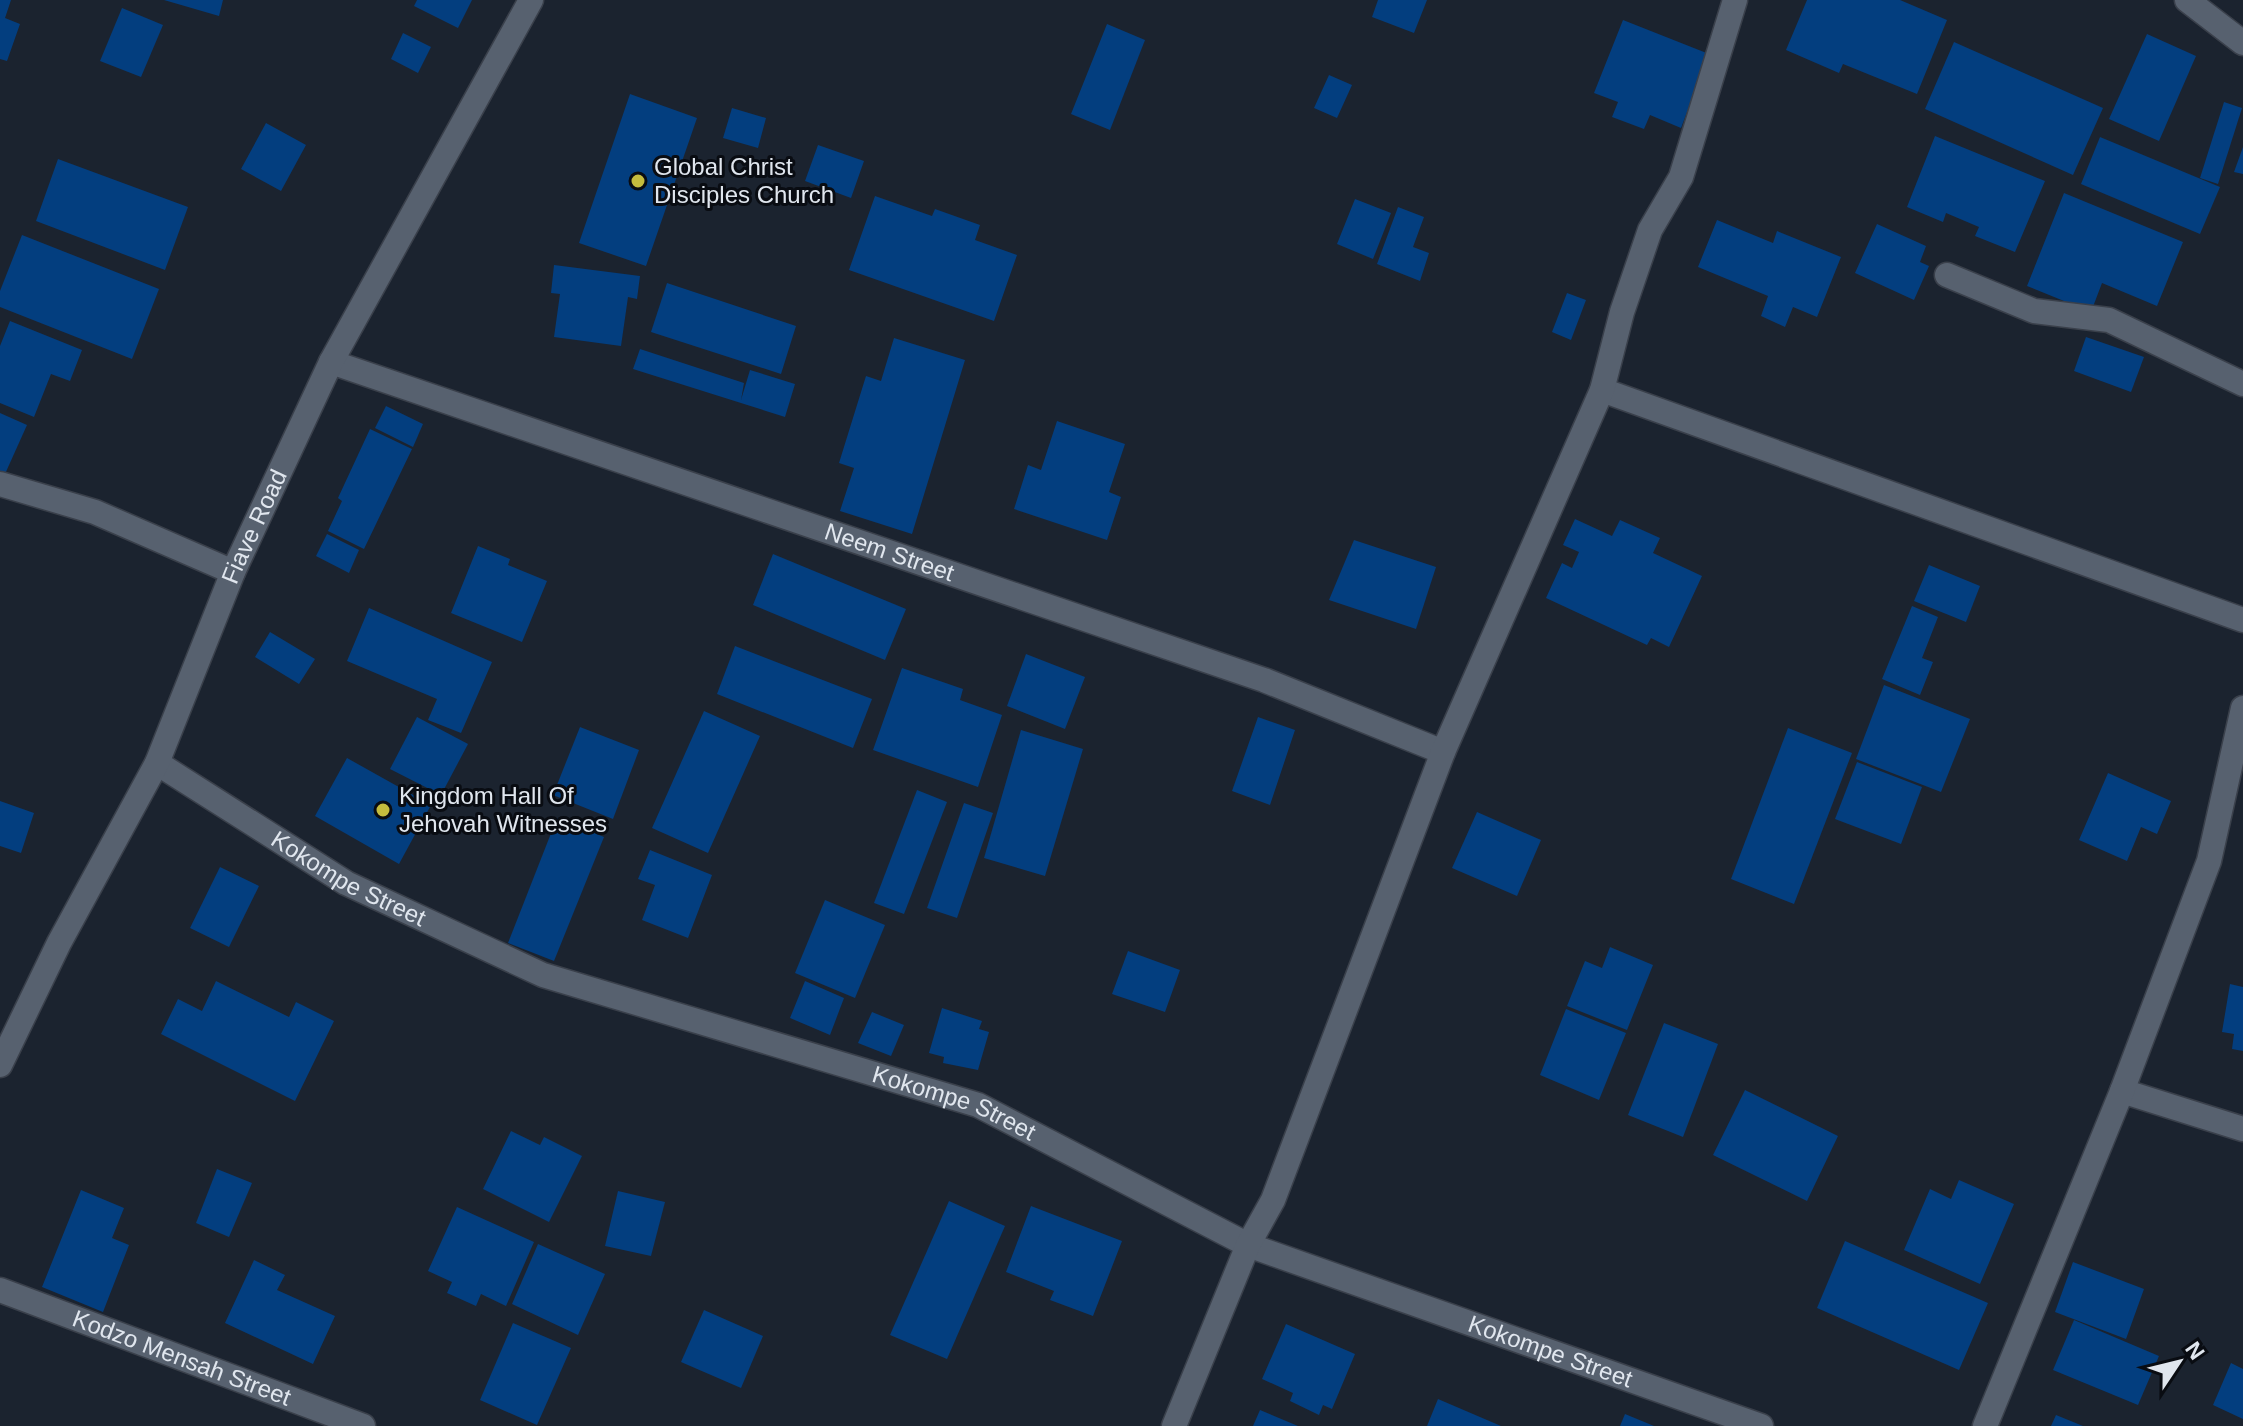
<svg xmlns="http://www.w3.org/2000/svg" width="2243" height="1426" font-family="Helvetica,sans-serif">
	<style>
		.building { fill: #033e7f }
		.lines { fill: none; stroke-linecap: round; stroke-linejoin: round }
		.street-casing { stroke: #3a404b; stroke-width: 27 }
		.secondary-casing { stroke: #3a404b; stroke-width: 27 }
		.street { stroke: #57616f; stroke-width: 24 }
		.secondary { stroke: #57616f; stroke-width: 24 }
		.poi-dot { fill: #c4bc3e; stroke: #090c12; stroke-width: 3 }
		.labels { text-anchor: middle; stroke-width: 6; stroke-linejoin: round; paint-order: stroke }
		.poi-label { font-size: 24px; fill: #e0e6ee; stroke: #090c12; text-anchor: start }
		.street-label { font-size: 24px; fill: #e0e6ee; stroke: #090c12 }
	</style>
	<rect width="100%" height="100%" fill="#1b232f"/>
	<g class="building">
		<polygon points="0,0 11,0 5,18 20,24 7,61 0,59"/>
		<polygon points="164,0 223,0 219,16"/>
		<polygon points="417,0 472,0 458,28 414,6"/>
		<polygon points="1378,0 1427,0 1414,33 1372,17"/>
		<polygon points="1807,0 1900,0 1947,20 1917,94 1843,64 1839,73 1786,50"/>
		<polygon points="122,8 163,25 141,77 100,61"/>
		<polygon points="1623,20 1709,54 1681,128 1650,115 1644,129 1612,117 1618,102 1594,93"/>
		<polygon points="1107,24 1145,40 1110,130 1071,114"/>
		<polygon points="403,33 431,47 418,73 391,59"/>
		<polygon points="2147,34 2196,56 2159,141 2109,119"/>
		<polygon points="1954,42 2103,108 2073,175 1925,109"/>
		<polygon points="1329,75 1352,85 1337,118 1314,108"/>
		<polygon points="630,94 697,118 646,266 579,243"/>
		<polygon points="2224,102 2242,108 2218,184 2200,178"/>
		<polygon points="732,108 766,118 758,148 723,138"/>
		<polygon points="266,123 306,145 281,191 241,169"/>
		<polygon points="1935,136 2045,181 2015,252 1975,236 1979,227 1946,213 1943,222 1907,207"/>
		<polygon points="2100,137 2220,187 2200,234 2081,184"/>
		<polygon points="818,145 864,161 851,198 805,181"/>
		<polygon points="2243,147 2243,174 2234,172"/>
		<polygon points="58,159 188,207 165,270 36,221"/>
		<polygon points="2064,193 2183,242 2157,306 2102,283 2091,312 2027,286"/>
		<polygon points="875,196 932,216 935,209 980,225 975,240 1017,255 994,321 849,270"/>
		<polygon points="1355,199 1391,213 1373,259 1337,244"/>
		<polygon points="1398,207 1424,217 1413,247 1429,253 1420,281 1377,264"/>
		<polygon points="1717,220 1773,243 1777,231 1841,257 1817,317 1793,307 1785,327 1761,316 1768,296 1698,267"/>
		<polygon points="1877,224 1926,246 1920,262 1929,266 1914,300 1855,273"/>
		<polygon points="22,235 159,289 132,359 0,307 0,291"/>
		<polygon points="554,265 640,276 637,299 628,297 621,346 554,337 560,294 551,293"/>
		<polygon points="667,283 796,326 781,374 651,332"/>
		<polygon points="1567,293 1586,300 1571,340 1552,332"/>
		<polygon points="10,321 82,350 70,381 51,374 34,417 0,403 0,346"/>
		<polygon points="2086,337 2144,357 2131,392 2074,371"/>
		<polygon points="894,338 965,360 912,534 840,511 854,468 839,463 866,376 881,381"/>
		<polygon points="640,349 744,383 741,400 750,370 795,384 785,417 633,369"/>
		<polygon points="386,406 423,424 413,447 375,428"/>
		<polygon points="0,413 27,425 5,474 0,471"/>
		<polygon points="1057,421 1125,444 1109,492 1121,497 1107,540 1014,509 1028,465 1041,470"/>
		<polygon points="370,429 412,449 364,549 328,531 342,501 338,498"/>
		<polygon points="1575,519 1612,536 1620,520 1660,538 1653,553 1702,576 1669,647 1651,638 1647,645 1546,598 1562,563 1572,568 1579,552 1563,545"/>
		<polygon points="327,534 359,550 349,573 316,556"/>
		<polygon points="1354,540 1436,567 1416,629 1329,600"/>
		<polygon points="478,546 510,559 508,565 547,581 522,642 451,613"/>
		<polygon points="773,554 906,609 885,660 753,605"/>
		<polygon points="1929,565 1980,586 1966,622 1914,601"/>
		<polygon points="1912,606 1938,617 1922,658 1933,662 1920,695 1882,679"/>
		<polygon points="369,608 492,662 461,733 428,720 437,699 347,661"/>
		<polygon points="270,632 315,659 299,684 255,657"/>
		<polygon points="735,646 872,699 853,748 717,694"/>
		<polygon points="1026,654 1085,677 1065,729 1007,706"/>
		<polygon points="902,668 963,689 960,700 1002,715 978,787 873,750"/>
		<polygon points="1884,685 1970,719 1941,792 1856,759"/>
		<polygon points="704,711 760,736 708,853 652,828"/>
		<polygon points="417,717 468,744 441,795 390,769"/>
		<polygon points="1258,717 1295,730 1270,805 1232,791"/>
		<polygon points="580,727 639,750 613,819 553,795"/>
		<polygon points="1788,728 1852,753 1794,904 1731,879"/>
		<polygon points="1021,730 1083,749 1045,876 984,858"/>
		<polygon points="347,758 431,805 399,864 315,816"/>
		<polygon points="1857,762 1922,787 1901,844 1835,819"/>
		<polygon points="2108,773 2171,801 2157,834 2141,827 2127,861 2079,840"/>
		<polygon points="917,790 947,802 904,914 874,903"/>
		<polygon points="0,801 34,813 21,853 0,846"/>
		<polygon points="964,803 993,813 957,918 927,908"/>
		<polygon points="1477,812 1541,840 1517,896 1452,868"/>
		<polygon points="557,818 604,837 554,961 508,943"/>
		<polygon points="650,850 712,875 688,938 642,920 655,885 638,879"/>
		<polygon points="220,867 259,886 229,947 190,928"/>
		<polygon points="825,900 885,925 855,998 795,973"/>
		<polygon points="1610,947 1653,965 1627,1030 1567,1006 1585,961 1602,968"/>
		<polygon points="1128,951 1180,970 1165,1012 1112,994"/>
		<polygon points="216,981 289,1017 296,1002 334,1021 295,1101 161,1034 178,999 202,1011"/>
		<polygon points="805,981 844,998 830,1035 790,1018"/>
		<polygon points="2230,984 2243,987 2243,1051 2232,1049 2234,1034 2222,1032"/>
		<polygon points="942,1008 982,1021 979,1029 989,1032 978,1070 943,1063 944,1057 929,1053"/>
		<polygon points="1566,1009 1626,1033 1599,1100 1540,1075"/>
		<polygon points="872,1012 904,1025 891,1056 858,1043"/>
		<polygon points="1664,1023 1718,1044 1683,1137 1628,1115"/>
		<polygon points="1745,1090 1838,1136 1807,1201 1713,1155"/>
		<polygon points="511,1131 540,1145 544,1137 582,1156 549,1222 483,1189"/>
		<polygon points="217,1169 252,1183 229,1237 196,1223"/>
		<polygon points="1959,1180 2014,1204 1980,1284 1904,1250 1930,1189 1951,1199"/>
		<polygon points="81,1190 124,1208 112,1238 129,1245 103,1312 42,1287"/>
		<polygon points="618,1191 665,1202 651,1256 605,1246"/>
		<polygon points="949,1201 1005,1226 947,1359 890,1335"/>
		<polygon points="1031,1206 1122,1241 1093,1316 1050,1300 1054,1291 1006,1272"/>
		<polygon points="457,1207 534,1242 506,1306 481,1294 476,1306 447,1293 452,1282 428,1271"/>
		<polygon points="1845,1241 1988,1303 1959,1370 1817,1308"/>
		<polygon points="538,1244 605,1274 578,1335 512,1304"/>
		<polygon points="254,1260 285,1275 277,1290 335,1316 313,1364 225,1323"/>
		<polygon points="2073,1262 2144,1289 2126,1339 2055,1312"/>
		<polygon points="704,1310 763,1336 741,1388 681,1362"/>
		<polygon points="2074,1320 2159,1356 2138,1405 2053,1370"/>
		<polygon points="513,1323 571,1348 537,1425 480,1400"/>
		<polygon points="1286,1324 1355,1354 1332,1409 1323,1405 1319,1415 1290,1401 1293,1393 1262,1379"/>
		<polygon points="2231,1363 2243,1369 2243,1419 2213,1405"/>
		<polygon points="1438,1399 1501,1426 1427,1426"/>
		<polygon points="1260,1410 1298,1426 1253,1426"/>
		<polygon points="1625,1414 1654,1426 1620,1426"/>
		<polygon points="2056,1415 2083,1426 2051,1426"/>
	</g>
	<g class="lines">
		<g class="street-casing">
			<g id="street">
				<polyline points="2187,0 2243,43"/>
				<polyline points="1947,275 2034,311 2109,320 2243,384"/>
				<path id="s1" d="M331 362 1264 680 1443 752"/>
				<polyline points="1602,390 2243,620"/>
				<polyline points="0,484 95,512 233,572"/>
				<path id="s2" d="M157 763 346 883 543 975 978 1105 1248 1245 1761 1426"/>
				<polyline points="2122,1091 2243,1129"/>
				<path id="s3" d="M0 1290 363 1426"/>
				<polyline points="1174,1426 1248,1245 1273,1200 1443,752 1602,390 1622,312 1650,230 1681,177 1735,0"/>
				<polyline points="1985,1426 2122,1091 2209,861 2243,708"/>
			</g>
		</g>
		<g class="secondary-casing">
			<g id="secondary">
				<path id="s4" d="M0 1065 59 943 157 763 233 572 331 362 531 0"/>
			</g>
		</g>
		<use href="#street" class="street"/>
		<use href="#secondary" class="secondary"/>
	</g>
	<g class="poi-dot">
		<circle cx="638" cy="181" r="8"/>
		<circle cx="383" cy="810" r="8"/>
	</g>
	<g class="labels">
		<g class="poi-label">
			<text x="654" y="175">Global Christ<tspan x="654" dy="28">Disciples Church</tspan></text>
			<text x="399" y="804">Kingdom Hall Of<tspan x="399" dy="28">Jehovah Witnesses</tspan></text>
		</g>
		<g class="street-label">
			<text dy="8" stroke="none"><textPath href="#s4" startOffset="596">Fiave Road</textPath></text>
			<text dy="8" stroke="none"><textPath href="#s1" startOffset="590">Neem Street</textPath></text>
			<text dy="8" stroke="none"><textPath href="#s2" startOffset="224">Kokompe Street</textPath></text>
			<text dy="8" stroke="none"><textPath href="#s2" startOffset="872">Kokompe Street</textPath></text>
			<text dy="8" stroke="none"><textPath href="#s2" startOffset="1520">Kokompe Street</textPath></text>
			<text dy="8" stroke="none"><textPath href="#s3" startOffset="194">Kodzo Mensah Street</textPath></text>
		</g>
	</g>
	<g transform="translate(2179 1362) rotate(55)" stroke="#090c12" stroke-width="6" paint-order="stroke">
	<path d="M0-6L14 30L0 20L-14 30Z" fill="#e0e6ee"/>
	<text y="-12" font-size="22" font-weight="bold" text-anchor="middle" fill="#e0e6ee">N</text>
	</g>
</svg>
